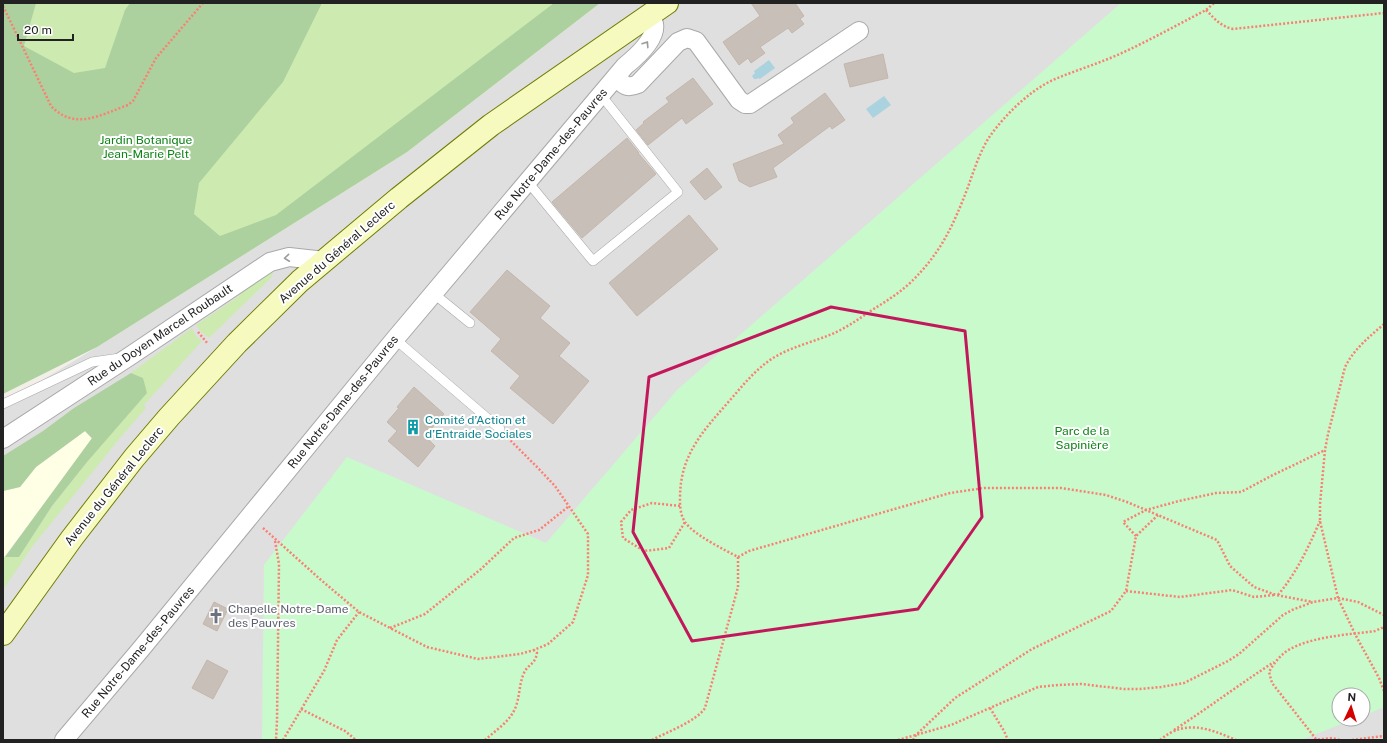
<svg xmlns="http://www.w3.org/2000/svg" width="1387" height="743" font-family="'Public Sans',sans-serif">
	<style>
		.residential { fill: #e0dfdf; fill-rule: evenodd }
		.education { fill: #ffffe5 }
		.grass { fill: #cdebb0 }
		.forest { fill: #add19e }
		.park { fill: #c8facc }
		.parking { fill: #e2e2e2 }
		.water { fill: #aad3df }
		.building { fill: #c7bfb8; stroke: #c4b6ab }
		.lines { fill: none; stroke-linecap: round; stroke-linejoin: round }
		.service-casing { stroke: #a9a9a9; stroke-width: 10 }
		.minor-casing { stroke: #a9a9a9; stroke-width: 20 }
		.secondary-casing { stroke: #707d05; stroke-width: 24 }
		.path { stroke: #fa8072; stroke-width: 2.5; stroke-dasharray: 2 2; stroke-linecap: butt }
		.service { stroke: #fff; stroke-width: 9 }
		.minor { stroke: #fff; stroke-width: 18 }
		.secondary { stroke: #f7fabf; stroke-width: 22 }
		.oneway { stroke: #9c9c9c }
		.marked { fill: none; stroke: #c2185b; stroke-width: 3; stroke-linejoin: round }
		.labels { text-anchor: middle; stroke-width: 4; stroke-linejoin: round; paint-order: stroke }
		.park-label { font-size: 12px; fill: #0c8416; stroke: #fff }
		.street-label { font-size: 12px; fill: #222; stroke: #fff }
		.culture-label { font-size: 12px; fill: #0d838f; stroke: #fff; text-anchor: start }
		.worship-label { font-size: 12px; fill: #5b616d; stroke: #fff; text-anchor: start }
	</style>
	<rect width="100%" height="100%" fill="#f2efe9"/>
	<path class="residential" d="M600 3H1384V740H3V404L97 347 407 152ZM1339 695H1363V719H1339Z"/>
	<polygon class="education" points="85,431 92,439 3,559 3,491 20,487 36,467"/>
	<g class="grass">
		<polygon points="3,3 600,3 407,152 97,347 3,386"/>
		<polygon points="272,268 273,273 271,278 209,338 201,332 196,325 239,296 236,290"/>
		<polygon points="192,328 196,336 202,341 144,405 146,408 120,438 32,547 3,590 3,559 5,557 19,557 52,506 87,462 143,378 131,373"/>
	</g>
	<g class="forest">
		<polygon points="3,3 36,3 24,46 74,73 105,68 125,10 130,3 322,3 283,82 199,183 194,214 220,236 276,215 554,3 600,3 407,152 97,347 3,394"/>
		<polygon points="131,373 143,378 147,393 87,462 52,506 19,557 5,557 92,438 85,431 36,467 20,487 3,491 3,456 43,431 74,408"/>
	</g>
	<polygon class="park" points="1121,3 1384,3 1384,707 1363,716 1363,695 1339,695 1339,719 1354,719 1301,740 262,740 264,565 347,457 546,543 678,389"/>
	<polygon class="parking" points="236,290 240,295 201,321 198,316"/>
	<g class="water">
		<polygon points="769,60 775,68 760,79 758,78 757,79 754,79 752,76 755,73 754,71"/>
		<polygon points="884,96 891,105 873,118 866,109"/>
	</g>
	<g class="building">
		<polygon points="751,3 795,3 804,16 800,19 804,24 792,33 788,28 760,47 765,53 751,63 748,58 739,65 723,42 760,16"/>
		<polygon points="883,54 888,78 850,87 844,64"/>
		<polygon points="693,78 713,104 686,124 682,118 648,145 636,130 644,123 643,122 669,102 666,98"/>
		<polygon points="825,93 845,120 832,129 830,126 773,168 777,177 750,187 739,181 733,164 784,144 778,135 794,123 791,118"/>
		<polygon points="627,138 639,153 638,153 656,174 582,238 552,202"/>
		<polygon points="707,168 722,187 705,200 690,182"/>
		<polygon points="689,215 718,249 637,316 609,283"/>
		<polygon points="507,270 550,306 540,318 570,343 559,356 589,381 553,424 510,388 520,376 491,351 501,339 470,312"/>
		<polygon points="414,387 444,414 425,436 435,446 418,467 388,441 397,431 387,422 399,408 397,407"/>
		<polygon points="214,602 228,609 217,631 203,624"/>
		<polygon points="207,660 228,671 213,699 192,688"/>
	</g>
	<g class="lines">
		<g class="service-casing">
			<g id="service">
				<polyline points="528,182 593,261 678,192 601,95"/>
				<polyline points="433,293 470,323"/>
				<polyline points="395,339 500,429"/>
				<polyline points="3,404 92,362 120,358"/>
			</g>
		</g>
		<g class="minor-casing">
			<g id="minor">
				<path d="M616 78C625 85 626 89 638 84L678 42 687 38 696 41 739 100 745 104H750L859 31"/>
				<polyline points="3,439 130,356 270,262 289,257 325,261"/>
				<path d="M64 740 141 649 395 339 625 66C635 58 657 39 654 24 653 21 651 18 649 15"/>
			</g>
		</g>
		<g class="secondary-casing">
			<polyline id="secondary" points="3,634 72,538 134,458 169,417 237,343 300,281 399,198 491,125 667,3"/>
		</g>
		<g class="path">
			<path d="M3 6 51 106C75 131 100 115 128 105L133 101 156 58 203 3"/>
			<path d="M1206 10C1215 19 1220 26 1233 29L1384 13"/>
			<path d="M1384 324C1369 337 1354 349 1345 367L1328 434 1325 450 1320 504V521L1338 598 1355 634 1379 678 1384 691"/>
			<polyline points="198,332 208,344"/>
			<polyline points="680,506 652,503 631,510 621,522 623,538 644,551 669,548 685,522"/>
			<polyline points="263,528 321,580 359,612 427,647 478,659 520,654 534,650 548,644 573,622 588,575 588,534 555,486 537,467 508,438"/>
			<polyline points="1136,536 1123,522 1146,510 1179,501 1216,493 1241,492 1271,476 1325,450"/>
			<polyline points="275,541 279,564 277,720 276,740"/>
			<polyline points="738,557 749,551 950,493 984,488 1061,488 1106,495 1127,502 1217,540 1230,566 1254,587 1276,595 1313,602"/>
			<polyline points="1126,591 1180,597 1232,590 1254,597 1274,595"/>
			<path d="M1278 595C1297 572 1308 548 1320 521"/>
			<polyline points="390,628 425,614 481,569 514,538 539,530 569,506"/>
			<polyline points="990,708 1004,731 1008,740"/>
			<polyline points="301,709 345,731 356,740"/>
			<path d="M1174 730C1208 708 1240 684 1274 662"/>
			<path d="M1316 739 1272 683 1269 672C1274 663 1281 654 1290 649 1315 636 1347 635 1375 631L1384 627"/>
			<polyline points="283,740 324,671 337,640 359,612"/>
			<path d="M485 740C496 730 511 721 516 706 520 695 519 684 524 673 528 664 535 665 537 653L534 650"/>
			<path d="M652 740C667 732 697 721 705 708L738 587V557C723 549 694 535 685 522 680 514 680 506 680 498 680 454 704 430 731 399 744 384 756 369 773 358 791 347 813 342 832 334 846 328 859 319 872 310 885 302 898 294 910 283 941 253 953 226 968 187 974 170 980 151 990 136 1005 115 1029 91 1053 80 1076 70 1101 63 1124 52 1152 39 1179 24 1206 10L1214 3"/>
			<polyline points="898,740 951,725 1038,687 1058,685 1081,684 1124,689 1140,689 1161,687 1184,683 1228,661 1239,654 1283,615 1292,610 1313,602 1338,598 1358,602 1384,615"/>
			<polyline points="913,740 916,735 955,698 1032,649 1111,611 1126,591 1136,536 1158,515"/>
			<path d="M1160 740C1185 719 1208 728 1236 740"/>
			<polyline points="1314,740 1332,738 1340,740"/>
			<polyline points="1352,740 1384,736"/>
		</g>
		<use href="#service" class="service"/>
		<use href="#minor" class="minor"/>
		<use href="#secondary" class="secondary"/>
	</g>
	<defs><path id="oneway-chevron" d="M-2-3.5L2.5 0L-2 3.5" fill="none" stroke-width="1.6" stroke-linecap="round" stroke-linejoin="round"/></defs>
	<g class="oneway">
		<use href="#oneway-chevron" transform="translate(646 44) rotate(-57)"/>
		<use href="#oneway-chevron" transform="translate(287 258) rotate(174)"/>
	</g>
	<path class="marked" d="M831 307 965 331 982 517 918 609 692 641 633 532 649 377Z"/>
	<defs>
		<g id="building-bare" transform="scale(1.2)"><path d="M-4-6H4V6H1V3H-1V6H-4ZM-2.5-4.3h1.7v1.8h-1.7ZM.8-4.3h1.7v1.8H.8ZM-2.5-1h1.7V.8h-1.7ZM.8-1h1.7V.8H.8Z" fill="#0f9aa8" stroke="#fff" stroke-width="2.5" paint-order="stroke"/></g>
		<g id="church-bare" transform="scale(1.2)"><path d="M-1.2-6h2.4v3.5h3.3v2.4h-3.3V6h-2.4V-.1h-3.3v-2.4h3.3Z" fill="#6b7280" stroke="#fff" stroke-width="2.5" paint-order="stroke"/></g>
	</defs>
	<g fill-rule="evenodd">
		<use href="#building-bare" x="413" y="427"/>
		<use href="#church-bare" x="216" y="616"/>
	</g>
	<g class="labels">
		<g class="park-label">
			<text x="146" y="144">Jardin Botanique<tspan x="146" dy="14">Jean-Marie Pelt</tspan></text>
			<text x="1082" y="435">Parc de la<tspan x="1082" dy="14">Sapinière</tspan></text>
		</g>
		<g class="street-label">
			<text transform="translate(551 154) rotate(-50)" y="4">Rue Notre-Dame-des-Pauvres</text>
			<text transform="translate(337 252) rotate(-41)" y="4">Avenue du Général Leclerc</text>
			<text transform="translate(160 335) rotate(-34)" y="4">Rue du Doyen Marcel Roubault</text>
			<text transform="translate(343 402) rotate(-51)" y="4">Rue Notre-Dame-des-Pauvres</text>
			<text transform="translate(114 486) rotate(-51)" y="4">Avenue du Général Leclerc</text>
			<text transform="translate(138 652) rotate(-50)" y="4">Rue Notre-Dame-des-Pauvres</text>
		</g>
		<g class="culture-label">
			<text x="425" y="424">Comité d’Action et<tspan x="425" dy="14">d’Entraide Sociales</tspan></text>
		</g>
		<g class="worship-label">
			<text x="228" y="613">Chapelle Notre-Dame<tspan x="228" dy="14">des Pauvres</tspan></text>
		</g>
	</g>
	<rect width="1387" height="743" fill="none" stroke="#222222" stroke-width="8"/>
	<g transform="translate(1351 707) rotate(4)"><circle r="19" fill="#ffffff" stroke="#a7a7a7"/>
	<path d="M0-3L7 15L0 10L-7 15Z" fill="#d40000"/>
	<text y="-6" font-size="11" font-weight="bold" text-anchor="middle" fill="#222222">N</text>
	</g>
	<path d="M18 34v6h55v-6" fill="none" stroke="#222222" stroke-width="2"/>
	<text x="24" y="34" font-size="12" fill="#222222" stroke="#ffffff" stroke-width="3" paint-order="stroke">20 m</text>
</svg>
